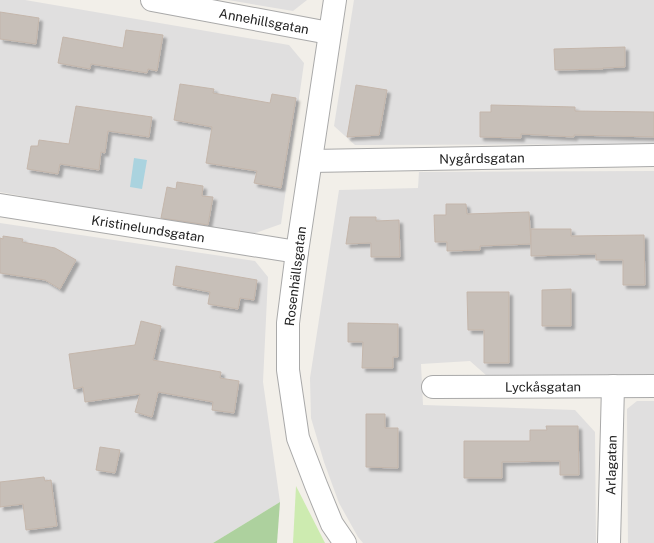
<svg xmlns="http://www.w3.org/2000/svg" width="654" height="543" font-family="'Public Sans',sans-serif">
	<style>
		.residential { fill: #e0dfdf }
		.grass { fill: #cdebb0 }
		.forest { fill: #add19e }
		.water { fill: #aad3df }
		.building { fill: #c7bfb8; stroke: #c4b6ab; filter: url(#shadow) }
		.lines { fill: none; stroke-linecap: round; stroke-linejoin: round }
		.minor-casing { stroke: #a9a9a9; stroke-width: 24 }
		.minor { stroke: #fff; stroke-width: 22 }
		.labels { text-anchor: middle; stroke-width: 3.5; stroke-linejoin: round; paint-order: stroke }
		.street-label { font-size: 13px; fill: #222; stroke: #fff }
	</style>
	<defs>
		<filter id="shadow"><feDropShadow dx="3.5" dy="3.5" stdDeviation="1" flood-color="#0004"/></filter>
	</defs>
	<rect width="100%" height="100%" fill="#f2efe9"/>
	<g class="residential">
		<polygon points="0,0 25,0 289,45 304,63 281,224 244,237 0,192"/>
		<polygon points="228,0 307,0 293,11"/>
		<polygon points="354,0 654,0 654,144 355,145 334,126"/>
		<polygon points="654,171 654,375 487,376 470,361 421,364 423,405 575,410 595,432 596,543 363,543 358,537 339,503 324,462 311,418 310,378 339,190 418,188 419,172"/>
		<polygon points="0,223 255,261 268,277 263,382 280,502 213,543 0,543"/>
		<polygon points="637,401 654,401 654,543 628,543 627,409"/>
	</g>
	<polygon class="grass" points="296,486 325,543 293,543"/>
	<polygon class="forest" points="280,502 277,543 213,543"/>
	<polygon class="water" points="134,158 147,160 142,189 130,187"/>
	<g class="building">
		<polygon points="0,12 39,18 36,44 0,39"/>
		<polygon points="126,30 163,35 157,71 148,69 147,73 91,64 90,69 58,63 63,37 123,48"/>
		<polygon points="625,47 625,67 603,68 603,69 555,70 554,49"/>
		<polygon points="180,84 214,89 213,93 270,103 272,94 296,98 281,188 254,183 257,171 206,163 212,127 174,120"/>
		<polygon points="356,85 387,90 379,135 347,137"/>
		<polygon points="491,105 575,107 575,111 654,112 654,137 574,135 574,137 521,134 521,138 480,137 480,112 491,112"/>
		<polygon points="76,106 152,117 149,137 108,131 105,153 101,152 99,170 60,164 58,174 27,169 31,146 38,146 39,140 69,144"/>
		<polygon points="177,182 203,186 202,196 213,197 208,225 161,218 167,187 176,189"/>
		<polygon points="446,204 466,204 467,214 529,212 531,244 480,246 480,250 447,251 447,242 435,242 434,215 446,215"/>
		<polygon points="350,217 376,217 376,221 399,220 400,257 371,257 371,243 346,244"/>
		<polygon points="531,229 571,229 571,236 644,235 645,285 623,285 623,260 596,260 596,254 531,256"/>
		<polygon points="3,236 23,239 22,242 55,248 76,260 60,289 45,280 0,273 0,238 3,239"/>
		<polygon points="176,266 257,280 254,300 240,298 238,309 208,304 210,292 173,285"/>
		<polygon points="571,289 571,326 542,326 542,290"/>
		<polygon points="467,292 509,292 509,363 484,363 484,330 468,330"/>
		<polygon points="141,321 161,326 153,360 221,372 220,378 239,381 234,413 212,410 213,402 158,392 152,417 135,412 140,394 85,402 83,387 74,389 69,354 135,345"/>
		<polygon points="348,323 398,324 398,357 393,357 393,368 362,368 363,342 348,342"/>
		<polygon points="366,414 385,414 385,428 398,428 398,468 366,467"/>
		<polygon points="546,426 578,426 579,475 560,475 560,461 502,462 502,478 464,478 464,441 530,441 530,430 547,430"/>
		<polygon points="100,447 120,450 115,473 96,470"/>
		<polygon points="44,477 45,481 51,480 57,526 26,530 23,504 0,507 0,482"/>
	</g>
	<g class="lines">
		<g class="minor-casing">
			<g id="minor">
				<path id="s1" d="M152 0 329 33"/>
				<polyline points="335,0 297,252 288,323 288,370 298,438 316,485 332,524 345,543"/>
				<path id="s2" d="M311 161 654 155"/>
				<path id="s3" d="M0 205 297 252"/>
				<path id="s4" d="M433 387 654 386"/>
				<path id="s5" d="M609 543 613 386"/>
			</g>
		</g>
		<use href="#minor" class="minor"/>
	</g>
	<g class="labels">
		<g class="street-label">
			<text dy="5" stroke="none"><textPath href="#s1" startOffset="114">Annehillsgatan</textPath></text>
			<text dy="5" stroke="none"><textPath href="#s2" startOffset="171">Nygårdsgatan</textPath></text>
			<text dy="5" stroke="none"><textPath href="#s3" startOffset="150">Kristinelundsgatan</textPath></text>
			<text transform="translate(295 276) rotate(-83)" y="5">Rosenhällsgatan</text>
			<text dy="5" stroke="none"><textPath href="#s4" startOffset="110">Lyckåsgatan</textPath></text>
			<text dy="5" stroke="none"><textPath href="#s5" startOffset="78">Arlagatan</textPath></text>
		</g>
	</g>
</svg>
